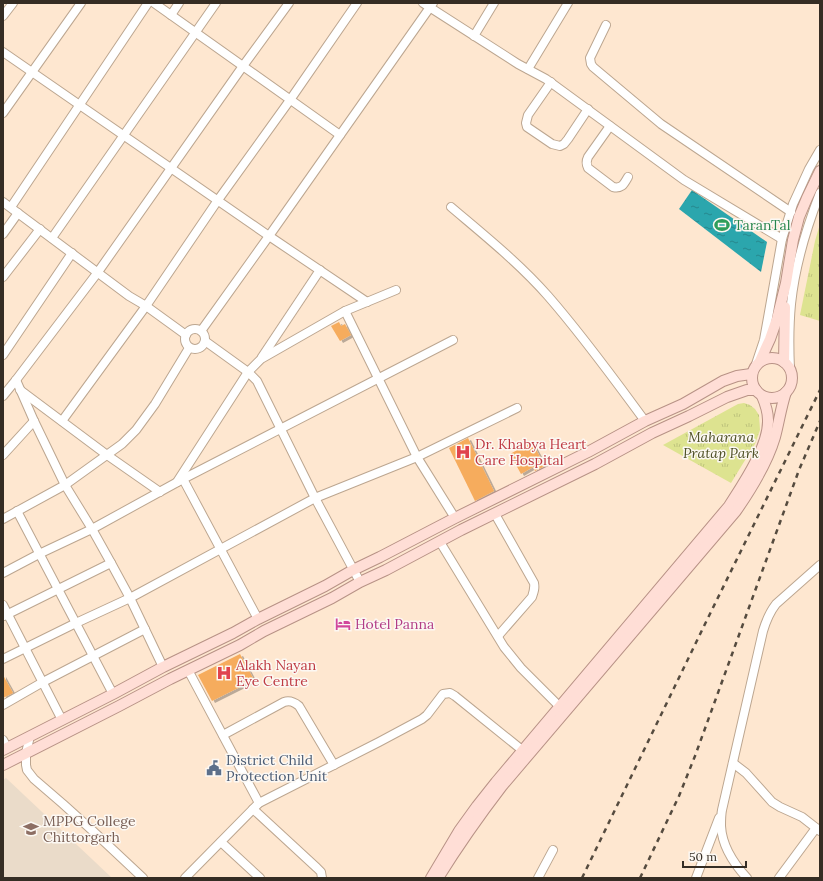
<svg xmlns="http://www.w3.org/2000/svg" width="823" height="881" font-family="Lora,serif">
	<style>
		.education { fill: #eadbc9 }
		.park { fill: url(#park-tufts) }
		.water { fill: url(#water-ripples) }
		.building { fill: #f6ac5d; filter: url(#shadow) }
		.lines { fill: none; stroke-linecap: round; stroke-linejoin: round }
		.minor-casing { stroke: #bca690; stroke-width: 10 }
		.major-casing { stroke: #b89286; stroke-width: 12 }
		.minor { stroke: #fff; stroke-width: 8 }
		.major { stroke: #ffded6; stroke-width: 10 }
		.rail { stroke: #554b3f; stroke-width: 2.5; stroke-dasharray: 5 5; stroke-linecap: butt }
		.labels { text-anchor: middle; stroke-width: 3; stroke-linejoin: round; paint-order: stroke }
		.leisure-label { font-size: 14px; fill: #27864d; stroke: #fcf8f3; text-anchor: start }
		.park-label { font-size: 14px; font-style: italic; fill: #4e5025; stroke: #fcf8f3 }
		.health-label { font-size: 14px; fill: #be3a42; stroke: #fcf8f3; text-anchor: start }
		.hotel-label { font-size: 14px; fill: #b23c85; stroke: #fcf8f3; text-anchor: start }
		.service-label { font-size: 14px; fill: #4e5e75; stroke: #fcf8f3; text-anchor: start }
		.education-label { font-size: 14px; fill: #785e54; stroke: #fcf8f3; text-anchor: start }
	</style>
	<defs>
		<pattern id="park-tufts" width="24" height="20" patternUnits="userSpaceOnUse"><rect width="24" height="20" fill="#dde390"/><path d="M3 7l-1-3M5 7V3M7 7l1-3M15 17l-1-3M17 17v-4M19 17l1-3" fill="none" stroke="#bec37c"/></pattern>
		<pattern id="water-ripples" width="26" height="14" patternUnits="userSpaceOnUse"><rect width="26" height="14" fill="#2ba6ad"/><path d="M2 4q2-2 4 0t4 0M15 11q2-2 4 0t4 0" fill="none" stroke="#26888d"/></pattern>
		<filter id="shadow"><feDropShadow dx="3" dy="2" stdDeviation="0" flood-color="#0004"/></filter>
	</defs>
	<rect width="100%" height="100%" fill="#fee7d0"/>
	<polygon class="education" points="6,778 112,878 3,878 3,780"/>
	<g class="park">
		<polygon points="820,224 820,321 800,315 815,241"/>
		<polygon points="744,403 750,405 755,409 759,415 760,430 755,444 731,483 663,445 738,404"/>
	</g>
	<polygon class="water" points="692,190 767,242 761,272 679,209"/>
	<g class="building">
		<polygon points="339,322 341,326 345,324 351,335 340,341 331,326"/>
		<polygon points="468,438 494,491 475,501 449,448"/>
		<polygon points="532,442 545,466 535,471 533,467 521,474 510,454"/>
		<polygon points="240,654 254,680 212,701 198,675"/>
		<polygon points="3,675 13,693 3,698"/>
	</g>
	<g class="lines">
		<g class="minor-casing">
			<g id="minor">
				<polyline points="154,3 340,135"/>
				<polyline points="423,3 518,64 546,79 684,180 782,239"/>
				<polyline points="171,15 179,3"/>
				<polyline points="3,16 13,3"/>
				<polyline points="606,25 590,58 591,64 593,67 661,124 791,212"/>
				<polyline points="474,36 494,3"/>
				<polyline points="3,52 269,236 201,331"/>
				<polyline points="528,69 568,3"/>
				<polyline points="551,82 528,115 526,123 527,127 552,144 560,146 564,144 568,139 588,109"/>
				<polyline points="3,113 81,3"/>
				<path d="M610 126 588 157C586 161 586 164 588 168L613 187C622 189 624 184 628 177"/>
				<polyline points="3,202 129,296 146,306 186,335"/>
				<polyline points="11,207 148,3"/>
				<path d="M451 207C484 235 519 263 548 296 583 336 614 379 645 421"/>
				<polyline points="3,234 18,213"/>
				<polyline points="52,238 216,3"/>
				<polyline points="3,277 40,229"/>
				<polyline points="367,302 269,236 433,3"/>
				<polyline points="345,311 417,457 455,518"/>
				<circle cx="195" cy="339" r="10"/>
				<polyline points="205,341 248,372 257,381 315,498 360,582"/>
				<polyline points="3,355 72,253"/>
				<polyline points="262,357 320,270"/>
				<polyline points="755,367 764,340 782,239 793,204 809,169 820,150"/>
				<path d="M790 369C789 347 789 325 791 304 795 266 806 229 820 193"/>
				<polyline points="16,380 34,421 65,485 92,529 111,563 130,598 163,667"/>
				<polyline points="20,390 107,455 160,492"/>
				<polyline points="3,396 16,380 98,272 243,66 289,3"/>
				<polyline points="62,421 146,306 218,200 290,100 357,3"/>
				<polyline points="3,455 34,421"/>
				<polyline points="183,479 258,619"/>
				<polyline points="177,482 248,372 261,359 345,311 396,290"/>
				<polyline points="17,511 113,694"/>
				<path d="M495 514 534 583C535 588 534 591 532 597L498 636"/>
				<polyline points="3,519 65,485 122,444 136,430 155,404 189,348"/>
				<polyline points="440,542 504,647 521,668 563,710"/>
				<polyline points="3,573 39,554 92,529 183,479 453,340"/>
				<polyline points="3,605 62,720"/>
				<polyline points="4,616 111,563"/>
				<polyline points="3,659 76,623 130,598 315,498 417,457 517,408"/>
				<polyline points="188,670 259,803"/>
				<polyline points="3,705 43,682 145,629"/>
				<path d="M223 735 284 702C290 700 294 702 299 706L334 765"/>
				<polyline points="30,736 26,753 26,765 27,770 34,779 63,804 94,832 143,878"/>
				<polyline points="3,740 7,747"/>
				<polyline points="733,763 746,773 772,802 780,807 802,817 820,831"/>
				<polyline points="253,809 317,868 321,872 322,878"/>
				<polyline points="221,842 260,878"/>
				<polyline points="185,878 259,803 379,742 422,719 427,715 443,694 450,693 455,696 522,750"/>
				<polyline points="538,878 553,850"/>
				<polyline points="696,878 719,818"/>
				<path d="M747 878C734 864 722 845 721 826 721 821 721 815 722 810L763 631C766 621 769 613 776 604L820 565"/>
				<polyline points="779,878 816,828"/>
			</g>
		</g>
		<g class="major-casing">
			<g id="major">
				<circle cx="772" cy="378" r="20"/>
				<polyline points="760,361 770,339 777,319 786,283 793,240 799,217 807,198 820,171"/>
				<polyline points="784,362 785,307"/>
				<polyline points="3,750 113,694 163,667 233,633 258,619 325,586 353,570 380,557 455,518 588,452 645,421 683,404 723,381 737,376 751,374"/>
				<polyline points="3,765 119,706 170,679 240,645 264,631 332,598 360,582 386,570 461,530 595,464 652,433 689,416 727,397 747,390 756,390"/>
				<path d="M431 878 459 831 477 806 496 782 729 506C743 484 769 446 768 420 768 411 765 403 762 396"/>
				<path d="M438 878C458 846 479 816 502 786L736 511C752 488 767 464 775 437 779 422 781 407 786 392"/>
			</g>
		</g>
		<use href="#minor" class="minor"/>
		<use href="#major" class="major"/>
		<g class="rail">
			<polyline points="582,878 705,624 820,390"/>
			<polyline points="640,878 679,796 695,756 799,470 820,421"/>
		</g>
	</g>
	<defs>
		<g id="stadium-bare" transform="scale(1.2)"><path d="M0-5a6.5 5 0 1 0 0 10a6.5 5 0 1 0 0-10ZM-3.5-1.8h7v3.6h-7Z" fill="#2e9e5b" stroke="#fcf8f3" stroke-width="2.5" paint-order="stroke"/></g>
		<g id="hospital-bare" transform="scale(1.2)"><path d="M-5-5h3v3.5h4V-5h3V5h-3V1.5h-4V5h-3Z" fill="#e0444e" stroke="#fcf8f3" stroke-width="2.5" paint-order="stroke"/></g>
		<g id="hotel-bare" transform="scale(1.2)"><path d="M-6-4.5h1.5V1H6V5H4.5V3h-9V5H-6ZM-4 0a1.8 1.8 0 1 1 3.6 0ZM.5 0V-2.5h3Q6-2.5 6 0Z" fill="#d1479c" stroke="#fcf8f3" stroke-width="2.5" paint-order="stroke"/></g>
		<g id="civic-bare" transform="scale(1.2)"><path d="M-.6-6.5H3V-4.5H.6V-3L4-1V1h2V6H-6V1h2V-1L-.6-3ZM-1.2 2.5V6h2.4V2.5Z" fill="#5c6f8a" stroke="#fcf8f3" stroke-width="2.5" paint-order="stroke"/></g>
		<g id="university-bare" transform="scale(1.2)"><path d="M0-5L7-2L0 1L-7-2ZM-4 1L0 2.5L4 1V4Q0 6-4 4Z" fill="#8d6e63" stroke="#fcf8f3" stroke-width="2.5" paint-order="stroke"/></g>
	</defs>
	<g fill-rule="evenodd">
		<use href="#stadium-bare" x="722" y="225"/>
		<use href="#hospital-bare" x="463" y="452"/>
		<use href="#hotel-bare" x="343" y="624"/>
		<use href="#hospital-bare" x="224" y="673"/>
		<use href="#civic-bare" x="214" y="768"/>
		<use href="#university-bare" x="31" y="829"/>
	</g>
	<g class="labels">
		<g class="leisure-label">
			<text x="734" y="230">TaranTal</text>
		</g>
		<g class="park-label">
			<text x="721" y="442">Maharana<tspan x="721" dy="16">Pratap Park</tspan></text>
		</g>
		<g class="health-label">
			<text x="475" y="449">Dr. Khabya Heart<tspan x="475" dy="16">Care Hospital</tspan></text>
			<text x="236" y="670">Alakh Nayan<tspan x="236" dy="16">Eye Centre</tspan></text>
		</g>
		<g class="hotel-label">
			<text x="355" y="629">Hotel Panna</text>
		</g>
		<g class="service-label">
			<text x="226" y="765">District Child<tspan x="226" dy="16">Protection Unit</tspan></text>
		</g>
		<g class="education-label">
			<text x="43" y="826">MPPG College<tspan x="43" dy="16">Chittorgarh</tspan></text>
		</g>
	</g>
	<rect width="823" height="881" fill="none" stroke="#352d24" stroke-width="8"/>
	<path d="M683 861v6h63v-6" fill="none" stroke="#352d24" stroke-width="2"/>
	<text x="689" y="861" font-size="12" fill="#352d24" stroke="#fcf8f3" stroke-width="3" paint-order="stroke">50 m</text>
</svg>
